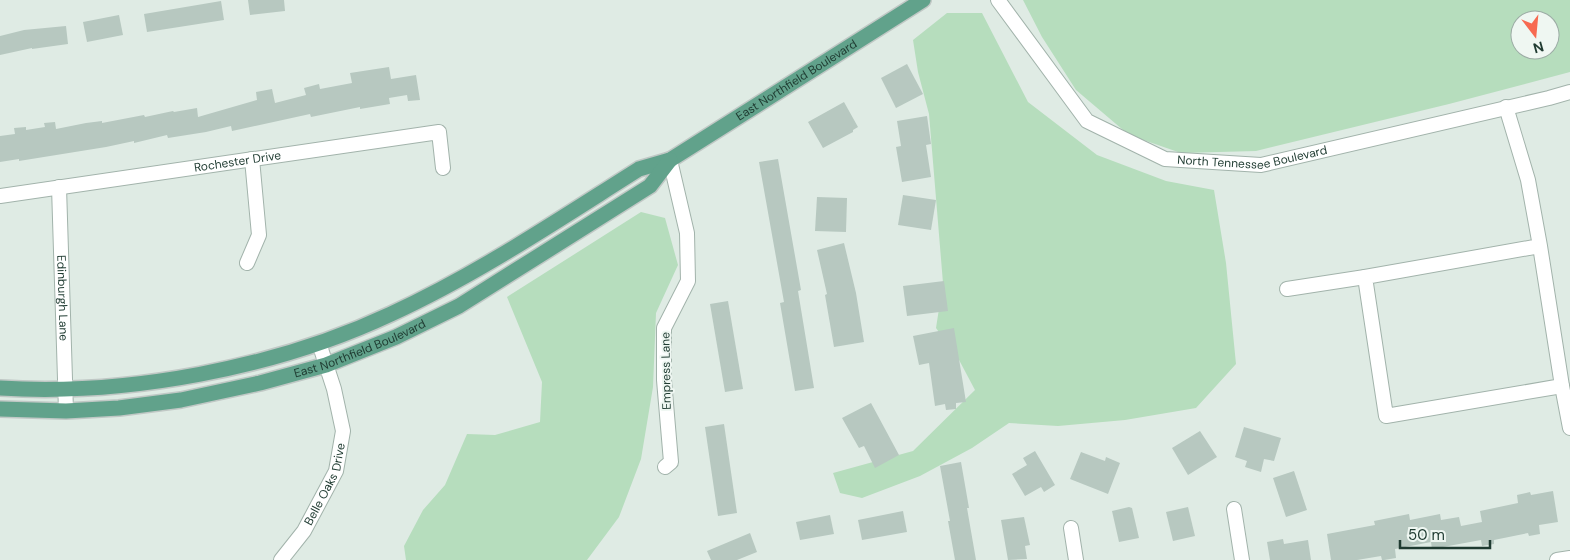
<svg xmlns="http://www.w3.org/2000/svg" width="1570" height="560" font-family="'DM Sans',sans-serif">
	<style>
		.green { fill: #b6ddbd; fill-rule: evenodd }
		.building { fill: #b7c8c0 }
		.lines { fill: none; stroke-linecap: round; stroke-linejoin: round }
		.minor-casing { stroke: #a2b3ab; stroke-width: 16 }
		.major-casing { stroke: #c0c8c5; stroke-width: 18 }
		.minor { stroke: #fff; stroke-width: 14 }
		.major { stroke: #61a28b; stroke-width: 15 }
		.labels { text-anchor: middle; stroke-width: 4; stroke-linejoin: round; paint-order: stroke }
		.street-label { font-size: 12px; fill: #1f3b31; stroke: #eff7f2 }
	</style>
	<rect width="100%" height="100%" fill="#dfebe4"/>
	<g class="green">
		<path d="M1023 0H1570V72L1449 104 1256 151 1181 153 1129 135 1076 90 1042 37ZM1520 20H1550V50H1520Z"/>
		<polygon points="947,13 982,13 1028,102 1097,155 1166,181 1214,190 1226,263 1236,364 1196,408 1125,420 1058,426 1009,423 972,448 920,476 862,498 840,493 833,473 913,451 975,390 958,358 936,328 943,283 934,174 929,114 918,72 913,40"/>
		<polygon points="641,212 665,218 678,265 656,313 653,387 641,459 619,517 587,560 406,560 404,546 423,510 445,485 467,434 495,435 540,422 542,382 507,297"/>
	</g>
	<g class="building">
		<polygon points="248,0 284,0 285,11 250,15"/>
		<polygon points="221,1 224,20 147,32 144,14"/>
		<polygon points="119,15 123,35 87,42 83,22"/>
		<polygon points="66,26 68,44 32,49 32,48 0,55 0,36 24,30"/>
		<polygon points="907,64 923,94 896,108 881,78"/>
		<polygon points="389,67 391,79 416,75 420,100 408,101 407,95 389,98 390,104 360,109 360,107 311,117 310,114 232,131 231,126 206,132 168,138 167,135 134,143 134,141 106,147 19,161 19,159 0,162 0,136 15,134 14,128 26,127 26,130 45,127 44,123 55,122 56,129 86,123 102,121 102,123 144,115 145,117 173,111 174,112 197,108 198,117 257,100 256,92 272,89 275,103 306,95 304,88 319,84 320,89 352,83 350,73"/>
		<polygon points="844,102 858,127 853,130 853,132 823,148 808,122"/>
		<polygon points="927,116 931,144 926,145 931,177 902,182 896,147 901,146 897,121"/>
		<polygon points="778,159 801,290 798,291 814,388 795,391 780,303 784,302 759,162"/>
		<polygon points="903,195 936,200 931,230 898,225"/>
		<polygon points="817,197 847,198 846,232 815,231"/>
		<polygon points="844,243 856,293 864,342 834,347 825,295 827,294 817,250"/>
		<polygon points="944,281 948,311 907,316 903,286"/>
		<polygon points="728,301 743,389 725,392 710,304"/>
		<polygon points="954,328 966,402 956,403 956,409 946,410 945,404 935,406 929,363 919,365 913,336"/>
		<polygon points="871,403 899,455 875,468 864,446 859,448 842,418"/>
		<polygon points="724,424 737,513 718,516 705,427"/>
		<polygon points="1244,427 1281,438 1274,461 1264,459 1261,472 1245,467 1247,461 1235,457"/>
		<polygon points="1200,431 1217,457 1188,475 1172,448"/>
		<polygon points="1035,451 1055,485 1044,492 1041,487 1025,496 1012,474 1027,465 1023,458"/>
		<polygon points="1081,452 1105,461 1106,457 1120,463 1108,494 1070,479"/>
		<polygon points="961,462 969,508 967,508 976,560 955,560 948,521 950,521 940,466"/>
		<polygon points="1294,471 1307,510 1286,517 1273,478"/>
		<polygon points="1553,491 1558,522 1539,525 1540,534 1529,536 1528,533 1494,540 1494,544 1482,546 1481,540 1432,549 1431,542 1395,549 1396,558 1384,560 1382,560 1381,556 1357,560 1331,560 1327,534 1375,525 1374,521 1409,514 1410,520 1440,514 1441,520 1459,517 1461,526 1482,522 1480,511 1518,503 1517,495 1530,492 1531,495"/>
		<polygon points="1129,507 1132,508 1139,538 1119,542 1112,511"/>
		<polygon points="1188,507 1195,536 1173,541 1166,512"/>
		<polygon points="903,511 907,532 862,540 858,520"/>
		<polygon points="830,515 834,534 800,540 796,522"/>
		<polygon points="1024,517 1030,545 1025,546 1027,559 1008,560 1001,520"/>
		<polygon points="750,533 757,552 737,560 711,560 707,551"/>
		<polygon points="1283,539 1284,544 1308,540 1311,560 1270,560 1267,542"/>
	</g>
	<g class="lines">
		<g class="minor-casing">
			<g id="minor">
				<path id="s1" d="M998 0 1087 121 1165 159 1261 165 1549 98 1570 92"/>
				<polyline points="1506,107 1528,180 1540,246 1562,386 1386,416 1365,277 1540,246"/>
				<path id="s2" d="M59 187 66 411"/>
				<path id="s3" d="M0 196 439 132 443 168"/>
				<polyline points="247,263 259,235 252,159"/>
				<polyline points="1287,289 1365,277"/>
				<polyline points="1562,386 1570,428"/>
				<polyline points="665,467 671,462 664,380 664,328 688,281 687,233 670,160"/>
				<polyline points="1234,509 1242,560"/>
				<polyline points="1071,528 1076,560"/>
				<path id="s4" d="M281 560 304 531 336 471 343 431 334 389 319 343"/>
				<polyline points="1557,560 1570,558"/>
			</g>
		</g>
		<g class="major-casing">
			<g id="major">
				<path id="s5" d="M0 388C127 396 276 368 391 314 478 274 558 220 639 169L670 160 923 0"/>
				<path id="s6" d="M0 409 66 411 119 408 181 400 260 383 326 365 396 337 459 306 650 186 670 160"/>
			</g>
		</g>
		<use href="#minor" class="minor"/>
		<use href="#major" class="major"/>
	</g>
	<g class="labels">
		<g class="street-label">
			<text dy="4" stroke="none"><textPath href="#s5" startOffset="871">East Northfield Boulevard</textPath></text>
			<text dy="4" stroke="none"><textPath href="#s1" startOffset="325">North Tennessee Boulevard</textPath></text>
			<text dy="4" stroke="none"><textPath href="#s3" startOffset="240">Rochester Drive</textPath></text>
			<text dy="4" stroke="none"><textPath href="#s2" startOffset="111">Edinburgh Lane</textPath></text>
			<text dy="4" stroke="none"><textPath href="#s6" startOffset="368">East Northfield Boulevard</textPath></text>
			<text transform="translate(666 371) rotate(-91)" y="4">Empress Lane</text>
			<text dy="4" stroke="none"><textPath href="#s4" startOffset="89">Belle Oaks Drive</textPath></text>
		</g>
	</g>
	<g transform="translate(1535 35) rotate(164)"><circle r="24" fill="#eff7f2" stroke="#9caca5"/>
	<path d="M0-4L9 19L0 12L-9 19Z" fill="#f76a51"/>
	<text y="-8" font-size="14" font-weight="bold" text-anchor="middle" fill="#1f3b31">N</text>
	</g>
	<path d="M1400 540v8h90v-8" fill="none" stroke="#1f3b31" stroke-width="2.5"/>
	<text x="1408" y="540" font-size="15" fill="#1f3b31" stroke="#eff7f2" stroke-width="4" paint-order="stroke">50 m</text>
</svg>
